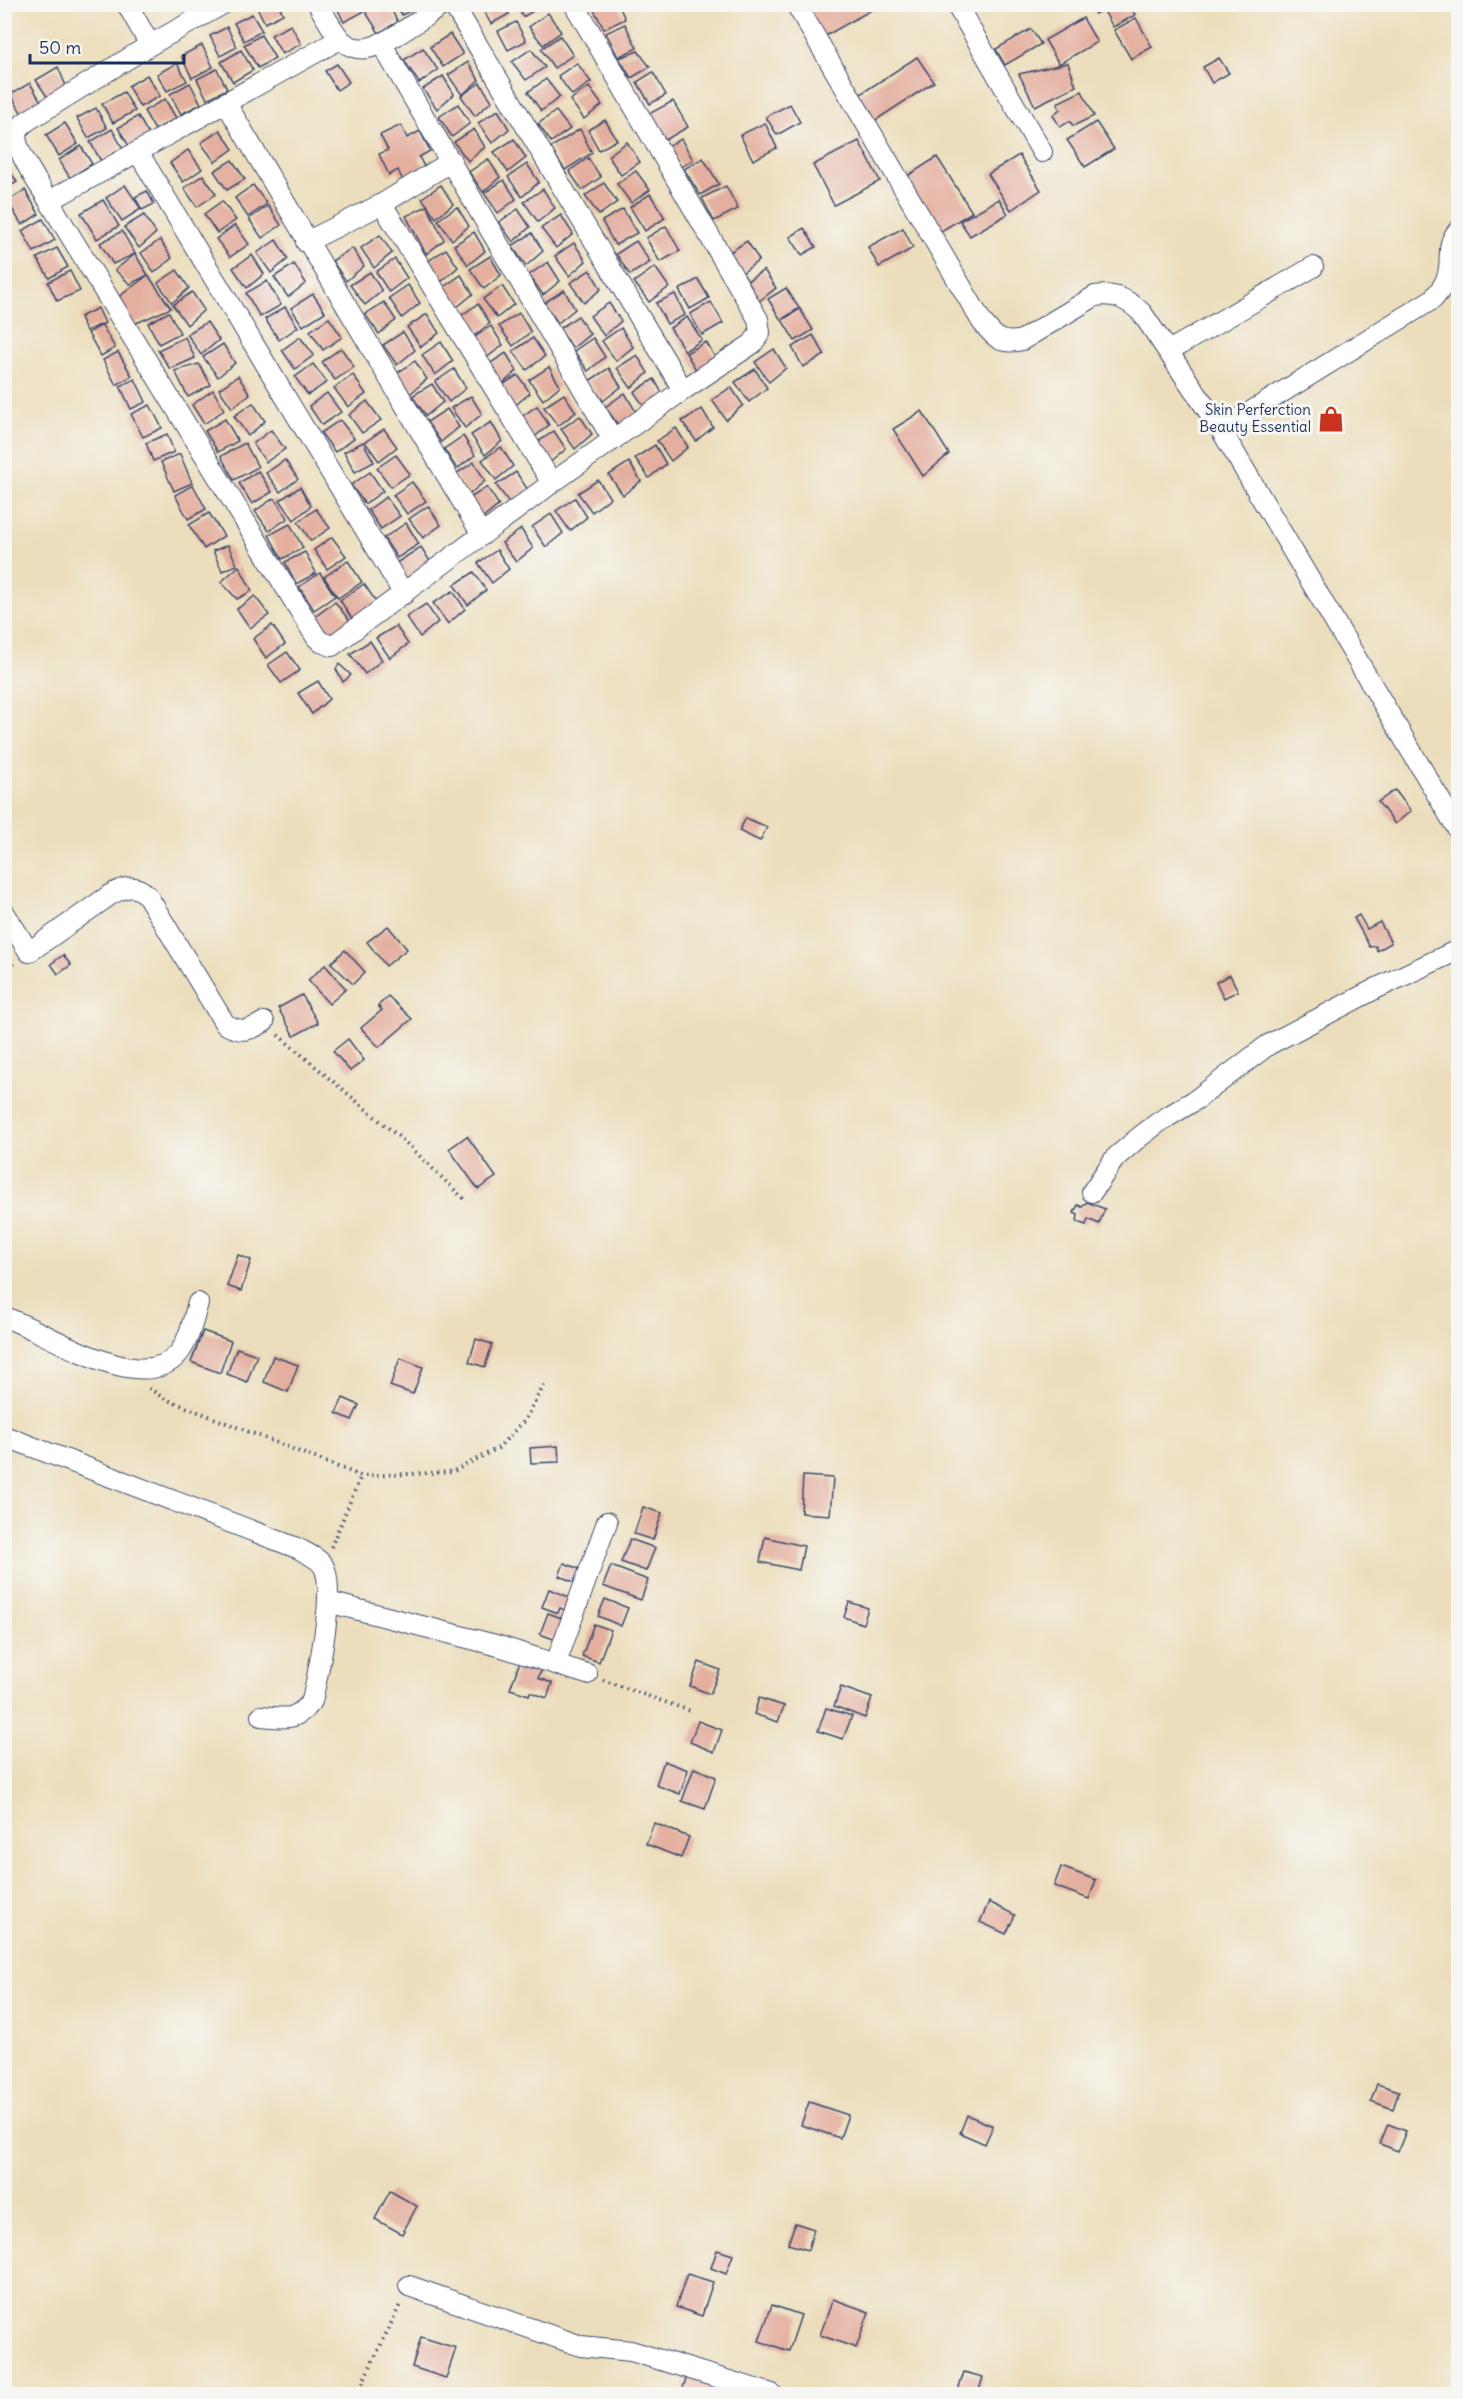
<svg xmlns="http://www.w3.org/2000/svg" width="1463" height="2399" font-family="Delius,sans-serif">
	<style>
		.building { fill: #e4af9f }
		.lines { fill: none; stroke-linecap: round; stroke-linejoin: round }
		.street-casing { stroke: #3a496c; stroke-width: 22 }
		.path { stroke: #3a496c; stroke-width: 4; stroke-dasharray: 1.5 4.5; stroke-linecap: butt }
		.street { stroke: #fff; stroke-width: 20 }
		.labels { text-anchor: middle; stroke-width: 6; stroke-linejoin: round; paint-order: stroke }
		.poi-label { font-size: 15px; fill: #1b2f5e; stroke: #f6f6f2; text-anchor: end }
	</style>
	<rect width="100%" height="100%" fill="#f6f6f2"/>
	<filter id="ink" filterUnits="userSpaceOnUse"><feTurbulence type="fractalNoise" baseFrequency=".0167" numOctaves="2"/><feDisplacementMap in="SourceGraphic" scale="12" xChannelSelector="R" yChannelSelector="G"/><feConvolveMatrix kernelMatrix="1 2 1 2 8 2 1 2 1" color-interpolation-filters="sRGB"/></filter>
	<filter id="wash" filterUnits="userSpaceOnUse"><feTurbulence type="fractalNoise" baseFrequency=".008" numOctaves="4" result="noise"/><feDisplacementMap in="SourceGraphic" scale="24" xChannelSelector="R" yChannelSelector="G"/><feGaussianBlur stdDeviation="1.35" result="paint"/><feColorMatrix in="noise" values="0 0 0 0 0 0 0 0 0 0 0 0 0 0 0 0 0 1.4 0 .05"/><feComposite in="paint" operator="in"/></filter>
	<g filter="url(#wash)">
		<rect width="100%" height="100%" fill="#ecdebc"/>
		<g id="blocks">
			<g class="building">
				<polygon points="255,4 278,4 283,14 265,23"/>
				<polygon points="335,4 359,4 363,12 344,22"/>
				<polygon points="376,4 388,4 398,22 379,33 365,11"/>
				<polygon points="396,4 423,4 402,15"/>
				<polygon points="480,4 503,4 509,14 491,24"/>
				<polygon points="516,4 539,4 540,7 523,17"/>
				<polygon points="596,4 618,4 625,19 604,29 592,6"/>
				<polygon points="800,4 873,4 875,8 820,39"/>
				<polygon points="1089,4 1111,4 1095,14"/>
				<polygon points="1117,4 1129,4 1135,15 1113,27 1104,11"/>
				<polygon points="548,13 561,32 543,45 529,27"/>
				<polygon points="252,14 262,31 244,41 234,23"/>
				<polygon points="1083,18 1097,42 1059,64 1045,40"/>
				<polygon points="1136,18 1152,47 1131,59 1114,30"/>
				<polygon points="516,22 526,41 508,50 498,31"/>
				<polygon points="625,24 637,48 618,57 606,33"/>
				<polygon points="291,25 301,44 282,54 271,35"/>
				<polygon points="227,27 237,47 220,56 210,36"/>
				<polygon points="1031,29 1041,44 1005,65 996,49"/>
				<polygon points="450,34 463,54 443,67 430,47"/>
				<polygon points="261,35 275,58 258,68 244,45"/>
				<polygon points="560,36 573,55 554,68 541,49"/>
				<polygon points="202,45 213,67 192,78 181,56"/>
				<polygon points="423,48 438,70 419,83 404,60"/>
				<polygon points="531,49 545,67 526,80 512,62"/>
				<polygon points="241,50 253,70 233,82 221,62"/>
				<polygon points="638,51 650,67 631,78 619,58"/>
				<polygon points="917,57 934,82 873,122 856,97"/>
				<polygon points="1219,58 1229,73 1212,83 1203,67"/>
				<polygon points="468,62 479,80 462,95 448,75"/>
				<polygon points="177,63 187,81 167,91 157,74"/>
				<polygon points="577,63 591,82 572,95 558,76"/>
				<polygon points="1068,63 1076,86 1035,106 1019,74"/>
				<polygon points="337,64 349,82 337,90 325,71"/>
				<polygon points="58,67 69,93 52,104 36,80"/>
				<polygon points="217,69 227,89 207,99 197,79"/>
				<polygon points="653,72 666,95 650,104 637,82"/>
				<polygon points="147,75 160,96 140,107 128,86"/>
				<polygon points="443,76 454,94 437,109 423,89"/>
				<polygon points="546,79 560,97 541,111 528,92"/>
				<polygon points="30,83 43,105 23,116 11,94"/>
				<polygon points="190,83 201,104 181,114 170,94"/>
				<polygon points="480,83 492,101 475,116 461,96"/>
				<polygon points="589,87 602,105 584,119 570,100"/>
				<polygon points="1082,91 1094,116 1073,126 1070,121 1060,127 1053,115 1060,109 1057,103"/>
				<polygon points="124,92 135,111 113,123 102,104"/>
				<polygon points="165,99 176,118 155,130 144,111"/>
				<polygon points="4,101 14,119 4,124"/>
				<polygon points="673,101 688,127 660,143 645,116"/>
				<polygon points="458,104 470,123 452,137 439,117"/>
				<polygon points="790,104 800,122 777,135 766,117"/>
				<polygon points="96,108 107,128 88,138 77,118"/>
				<polygon points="498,110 509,129 492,143 478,123"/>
				<polygon points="556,111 570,129 551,142 538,124"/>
				<polygon points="138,116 149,135 129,146 118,128"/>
				<polygon points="605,120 617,140 599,150 588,130"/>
				<polygon points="1096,122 1114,149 1085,167 1067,140"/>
				<polygon points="65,123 78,144 59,156 46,135"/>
				<polygon points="765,123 777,148 753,160 740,135"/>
				<polygon points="401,125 407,138 420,131 430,151 419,157 427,172 404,183 398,170 389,175 379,154 388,150 380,135"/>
				<polygon points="112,129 123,149 101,161 90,142"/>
				<polygon points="474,129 485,147 468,161 454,142"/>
				<polygon points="580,129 592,153 565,170 550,148"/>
				<polygon points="220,130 233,149 215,162 201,143"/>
				<polygon points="514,139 526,158 508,172 494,152"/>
				<polygon points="681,139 693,160 681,167 669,146"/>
				<polygon points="859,141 880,181 834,205 813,165"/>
				<polygon points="627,142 640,162 621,175 608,156"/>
				<polygon points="81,146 92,164 70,178 59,160"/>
				<polygon points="188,150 202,169 183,182 170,163"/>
				<polygon points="1019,155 1041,190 1011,210 988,174"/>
				<polygon points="937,157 972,212 935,235 901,180"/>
				<polygon points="588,158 601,177 582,190 569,171"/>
				<polygon points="703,158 719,184 700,195 684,169"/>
				<polygon points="488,159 500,177 483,192 469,172"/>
				<polygon points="232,160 245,179 227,190 214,171"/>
				<polygon points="4,161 17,182 4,190"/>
				<polygon points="527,164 539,182 522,197 508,177"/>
				<polygon points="636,171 650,190 631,203 617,184"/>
				<polygon points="203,175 216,194 197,207 184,188"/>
				<polygon points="504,180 516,199 498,213 484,193"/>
				<polygon points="604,183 617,202 599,215 585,196"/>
				<polygon points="125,185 141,209 122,221 106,198"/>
				<polygon points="253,185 267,204 248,217 235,198"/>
				<polygon points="441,185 453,204 436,218 422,198"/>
				<polygon points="726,186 738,209 714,221 702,198"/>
				<polygon points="543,189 555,208 538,222 524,202"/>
				<polygon points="25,190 39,214 22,225 7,201"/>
				<polygon points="147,191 154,204 142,210 135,197"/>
				<polygon points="650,194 665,218 645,231 630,207"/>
				<polygon points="999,199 1008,214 970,236 960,221"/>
				<polygon points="103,200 119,226 97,239 81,213"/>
				<polygon points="222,201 236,220 217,233 204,214"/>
				<polygon points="268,206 281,225 262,238 249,219"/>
				<polygon points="427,206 444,240 426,254 406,216"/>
				<polygon points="457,207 469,226 452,240 438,220"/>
				<polygon points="518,209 530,227 513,242 499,222"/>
				<polygon points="623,209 637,233 615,245 602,221"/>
				<polygon points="144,215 156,233 139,248 124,227"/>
				<polygon points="561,215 573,234 556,248 541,228"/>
				<polygon points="43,219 55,240 34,252 22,231"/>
				<polygon points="235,225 249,244 230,257 216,239"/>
				<polygon points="666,226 680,251 660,262 646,238"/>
				<polygon points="804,228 816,247 802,255 790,237"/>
				<polygon points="903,228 913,248 879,267 868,247"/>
				<polygon points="122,231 135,254 113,264 100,243"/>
				<polygon points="474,232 485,251 468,265 454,245"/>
				<polygon points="532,233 543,251 526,266 512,246"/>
				<polygon points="380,235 392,253 374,268 361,248"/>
				<polygon points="160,240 172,258 154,273 141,253"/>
				<polygon points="276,240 288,259 271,273 257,253"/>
				<polygon points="636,241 650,262 630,275 616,254"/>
				<polygon points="747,241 759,260 741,274 727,254"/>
				<polygon points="574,243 586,261 569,276 555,256"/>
				<polygon points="57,248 68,267 49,278 37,258"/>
				<polygon points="352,248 364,266 346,281 332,261"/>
				<polygon points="446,249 458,267 441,282 427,262"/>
				<polygon points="135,254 148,275 130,284 115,270"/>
				<polygon points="252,255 264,274 247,288 233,268"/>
				<polygon points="490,256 501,275 484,289 470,269"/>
				<polygon points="395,259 407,278 389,292 376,272"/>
				<polygon points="548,262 560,281 543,295 529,275"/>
				<polygon points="294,264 306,283 288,297 274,277"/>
				<polygon points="655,267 669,287 649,302 634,282"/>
				<polygon points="177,270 189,288 172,303 158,283"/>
				<polygon points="590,270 601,289 584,303 570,283"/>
				<polygon points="764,270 776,288 758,302 744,283"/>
				<polygon points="70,271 80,291 57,301 48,282"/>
				<polygon points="370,272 382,291 365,305 350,285"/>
				<polygon points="148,275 171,308 134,324 116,299"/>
				<polygon points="461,275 473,294 456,308 442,288"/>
				<polygon points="698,279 709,298 690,309 679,290"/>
				<polygon points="267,281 281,305 260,317 246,293"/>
				<polygon points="408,285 420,303 402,318 389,298"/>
				<polygon points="502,286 514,304 497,318 483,299"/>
				<polygon points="786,288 799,308 781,320 768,299"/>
				<polygon points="564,290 575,309 558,323 544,303"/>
				<polygon points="192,292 204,310 187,325 173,305"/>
				<polygon points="313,294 325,312 303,326 291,308"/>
				<polygon points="675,294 685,315 667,324 656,303"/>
				<polygon points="384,302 396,320 379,334 365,314"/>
				<polygon points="711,302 723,323 702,335 690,314"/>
				<polygon points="609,303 621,321 604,336 590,316"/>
				<polygon points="478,304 490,323 473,337 459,317"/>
				<polygon points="285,307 298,327 279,340 265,319"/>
				<polygon points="98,308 105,323 86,331 80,317"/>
				<polygon points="800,309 813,330 795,341 782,320"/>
				<polygon points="169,312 180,333 159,344 148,323"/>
				<polygon points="519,313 531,332 513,346 499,326"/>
				<polygon points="427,314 439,333 421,347 407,327"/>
				<polygon points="578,316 590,334 573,348 559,329"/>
				<polygon points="687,317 702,340 685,351 670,328"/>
				<polygon points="329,318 342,337 323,350 310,331"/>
				<polygon points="207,322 219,340 201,355 187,334"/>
				<polygon points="102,325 115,348 101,356 88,333"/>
				<polygon points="491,326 503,345 485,359 472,339"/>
				<polygon points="621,328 633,347 616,361 602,341"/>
				<polygon points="403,332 415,350 397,365 383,345"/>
				<polygon points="813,335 825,355 803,367 792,347"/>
				<polygon points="185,337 195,358 170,369 158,350"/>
				<polygon points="300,337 314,355 295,369 282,350"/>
				<polygon points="533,338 545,356 527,370 513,351"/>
				<polygon points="593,338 605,357 588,371 574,351"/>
				<polygon points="441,342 453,361 435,375 422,355"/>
				<polygon points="706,342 718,362 698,373 686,353"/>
				<polygon points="223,344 235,363 218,377 203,357"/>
				<polygon points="341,348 354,367 335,380 322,362"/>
				<polygon points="774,349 786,368 769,382 755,362"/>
				<polygon points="118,352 132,376 116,385 103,360"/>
				<polygon points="506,353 517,371 500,386 486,366"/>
				<polygon points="637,355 648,373 631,388 617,368"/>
				<polygon points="415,361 427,379 410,394 396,374"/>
				<polygon points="199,364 211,385 188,397 175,371"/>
				<polygon points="313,364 327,382 308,395 295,377"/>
				<polygon points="549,367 560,386 543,400 529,380"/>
				<polygon points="609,368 621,387 603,401 589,381"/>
				<polygon points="454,369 466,388 449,402 435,382"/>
				<polygon points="755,369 767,388 749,402 735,382"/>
				<polygon points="353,375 366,394 348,407 334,388"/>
				<polygon points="518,375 530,393 512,408 498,388"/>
				<polygon points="238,376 250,394 232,408 219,389"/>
				<polygon points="135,379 146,402 131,409 120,386"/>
				<polygon points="654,379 665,398 648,412 634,392"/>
				<polygon points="432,384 443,402 426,416 412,396"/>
				<polygon points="731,387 743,405 726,420 712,400"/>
				<polygon points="213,390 224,410 204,424 192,405"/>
				<polygon points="327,393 341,412 322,425 309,406"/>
				<polygon points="625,393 636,412 619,426 605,407"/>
				<polygon points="564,394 576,412 558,426 544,407"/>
				<polygon points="471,396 482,414 465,428 451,408"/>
				<polygon points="367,401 381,420 362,433 349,415"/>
				<polygon points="253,403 265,421 248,436 234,416"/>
				<polygon points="150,405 162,428 143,437 131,414"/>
				<polygon points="537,406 549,425 532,439 518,419"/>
				<polygon points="447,409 459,427 441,442 427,422"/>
				<polygon points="702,409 713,427 696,441 682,421"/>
				<polygon points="922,411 949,454 923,476 893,429"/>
				<polygon points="580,416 592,434 575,449 561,429"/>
				<polygon points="225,419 238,441 218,452 205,431"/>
				<polygon points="340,420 354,438 335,452 321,433"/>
				<polygon points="491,422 502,441 485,455 471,435"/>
				<polygon points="676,428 688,447 671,461 657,441"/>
				<polygon points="384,429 397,447 379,461 365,442"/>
				<polygon points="271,430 285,449 266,462 253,444"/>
				<polygon points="554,431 566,449 548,464 535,444"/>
				<polygon points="167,434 174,452 153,461 146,443"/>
				<polygon points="463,436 475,455 457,469 444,449"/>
				<polygon points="363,442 374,462 355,472 344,452"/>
				<polygon points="245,443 258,467 234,480 221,456"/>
				<polygon points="655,445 666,464 649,478 635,458"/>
				<polygon points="501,447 513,466 496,480 482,460"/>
				<polygon points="180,454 192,483 174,491 161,462"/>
				<polygon points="396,455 410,474 391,487 377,468"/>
				<polygon points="285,460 298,479 280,492 266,473"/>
				<polygon points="474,462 485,481 468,495 454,475"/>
				<polygon points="629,462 641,481 623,495 609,475"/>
				<polygon points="258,471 272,492 252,504 239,483"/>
				<polygon points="370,472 383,491 365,504 351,485"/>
				<polygon points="516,472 528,490 511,505 496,485"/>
				<polygon points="598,480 610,498 592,512 578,493"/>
				<polygon points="412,482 426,501 407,514 393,495"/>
				<polygon points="193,485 206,509 188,519 175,495"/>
				<polygon points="300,487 311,506 294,520 280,500"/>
				<polygon points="487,487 499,505 481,520 467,500"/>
				<polygon points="386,497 400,516 381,529 368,510"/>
				<polygon points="274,498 288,518 269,531 255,511"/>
				<polygon points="575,498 587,517 570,531 556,511"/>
				<polygon points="428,506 441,525 423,538 409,519"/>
				<polygon points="316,509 330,528 311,541 298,522"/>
				<polygon points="209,513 224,536 204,549 189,525"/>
				<polygon points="551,514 563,533 546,547 532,527"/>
				<polygon points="406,523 419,544 397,558 384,538"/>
				<polygon points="290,524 303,548 282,559 269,535"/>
				<polygon points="521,529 533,548 516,562 502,543"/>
				<polygon points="332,537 346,556 327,569 314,550"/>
				<polygon points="228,545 237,565 222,571 213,551"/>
				<polygon points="421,547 433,566 405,584 393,565"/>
				<polygon points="497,550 509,569 492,583 478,563"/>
				<polygon points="305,552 316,573 296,584 285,562"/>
				<polygon points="348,561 362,582 338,598 324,577"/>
				<polygon points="239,566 252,591 237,599 221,582"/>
				<polygon points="474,572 486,590 468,605 454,585"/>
				<polygon points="320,573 335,596 314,610 299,587"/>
				<polygon points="364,584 377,603 352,619 340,600"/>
				<polygon points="453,591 465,609 448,624 433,603"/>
				<polygon points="255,596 269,615 250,628 237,609"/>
				<polygon points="335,602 353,625 329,643 312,619"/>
				<polygon points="426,604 438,622 420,637 406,617"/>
				<polygon points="272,625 285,644 266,658 253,639"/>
				<polygon points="396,626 408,644 390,658 376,638"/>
				<polygon points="370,641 382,660 365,674 350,654"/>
				<polygon points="287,652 300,670 281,683 268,665"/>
				<polygon points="339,664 351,675 343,682 336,669"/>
				<polygon points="318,681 329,699 312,714 298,693"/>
				<polygon points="1395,790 1411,811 1395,824 1378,802"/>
				<polygon points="746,818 767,827 760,841 739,831"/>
				<polygon points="1359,915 1367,929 1380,922 1391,943 1377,951 1376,946 1370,947 1354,918"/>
				<polygon points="388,926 407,949 386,966 367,942"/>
				<polygon points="345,950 365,972 353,984 331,963"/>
				<polygon points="63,955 71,965 58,974 51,964"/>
				<polygon points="325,965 346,989 329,1004 308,980"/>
				<polygon points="1230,975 1238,991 1224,998 1216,982"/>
				<polygon points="302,995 318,1023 294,1036 278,1008"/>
				<polygon points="388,996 412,1019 379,1047 361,1028 382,1010 378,1006"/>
				<polygon points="348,1039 364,1060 350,1071 333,1051"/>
				<polygon points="467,1136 496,1177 478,1189 449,1149"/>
				<polygon points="1087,1202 1105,1209 1099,1224 1088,1219 1086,1225 1077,1222 1078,1215 1074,1213 1078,1205 1082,1207"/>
				<polygon points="238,1255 251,1260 241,1291 227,1286"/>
				<polygon points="203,1331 231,1341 220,1373 191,1362"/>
				<polygon points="476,1339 492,1344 485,1367 469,1362"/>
				<polygon points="237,1348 257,1355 247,1382 227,1374"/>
				<polygon points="273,1356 298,1365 288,1392 264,1382"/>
				<polygon points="400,1358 423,1367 413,1394 390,1386"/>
				<polygon points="343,1398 359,1405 352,1420 336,1413"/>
				<polygon points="558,1446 559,1462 531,1463 530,1448"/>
				<polygon points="803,1476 833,1478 830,1515 801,1513"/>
				<polygon points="643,1507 662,1513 653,1540 634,1534"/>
				<polygon points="765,1537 804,1546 799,1570 760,1562"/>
				<polygon points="630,1539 655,1548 646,1571 621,1562"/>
				<polygon points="564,1563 580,1569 574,1582 559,1576"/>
				<polygon points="611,1566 648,1580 641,1600 603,1586"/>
				<polygon points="549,1589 574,1599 569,1612 560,1608 558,1613 542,1607"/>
				<polygon points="605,1599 628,1608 621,1626 598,1616"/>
				<polygon points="849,1602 868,1608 863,1624 844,1617"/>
				<polygon points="548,1613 564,1619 556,1640 540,1634"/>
				<polygon points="594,1624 611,1630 599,1662 582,1656"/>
				<polygon points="521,1659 543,1667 538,1678 552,1683 547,1698 530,1692 529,1695 510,1689"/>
				<polygon points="699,1662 720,1670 710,1694 690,1686"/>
				<polygon points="841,1687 872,1698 865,1718 834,1706"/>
				<polygon points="759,1698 784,1706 778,1722 754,1714"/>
				<polygon points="826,1708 852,1716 843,1739 818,1731"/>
				<polygon points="698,1721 722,1730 714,1752 690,1742"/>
				<polygon points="664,1761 688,1770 680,1794 656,1785"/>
				<polygon points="694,1768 716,1777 705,1809 682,1801"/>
				<polygon points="654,1823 689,1837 681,1858 646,1844"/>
				<polygon points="1061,1867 1096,1880 1089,1899 1054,1886"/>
				<polygon points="989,1902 1015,1915 1006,1934 980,1922"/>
				<polygon points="1377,2084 1399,2091 1393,2109 1371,2101"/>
				<polygon points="809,2102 848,2115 840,2138 801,2125"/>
				<polygon points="967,2115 993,2126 985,2144 960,2133"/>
				<polygon points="1388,2124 1406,2131 1398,2151 1380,2144"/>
				<polygon points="390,2191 417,2206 402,2234 375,2219"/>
				<polygon points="795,2223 814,2229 808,2250 788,2244"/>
				<polygon points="717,2250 733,2255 726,2274 711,2268"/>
				<polygon points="687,2274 713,2282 702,2316 676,2307"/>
				<polygon points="833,2299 869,2312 856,2348 820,2335"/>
				<polygon points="772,2305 801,2315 789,2351 759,2341"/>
				<polygon points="421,2337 456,2348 446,2378 412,2367"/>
				<polygon points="964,2372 983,2377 978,2394 957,2394"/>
				<polygon points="688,2374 716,2384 712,2394 694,2394 682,2390"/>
			</g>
		</g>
	</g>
	<g filter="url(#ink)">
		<use href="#blocks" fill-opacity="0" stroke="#3a496c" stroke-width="1.5"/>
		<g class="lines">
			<g class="street-casing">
				<g id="street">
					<polyline points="127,4 150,45"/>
					<path d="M223 4 150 45 27 121C23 124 19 127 17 132 12 147 41 187 49 201L316 637 321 642 332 646 552 483 683 390 752 344 760 333 758 319 574 4"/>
					<path d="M318 4C325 16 332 30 341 40 348 46 358 50 367 48 386 46 426 15 444 4"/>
					<polyline points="453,4 683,390"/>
					<path d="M796 4 982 322C995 338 1001 345 1022 340L1095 296C1116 293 1127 299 1142 313L1221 430 1458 830"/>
					<polyline points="956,4 1042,152"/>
					<polyline points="381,43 613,440"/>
					<polyline points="226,103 482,535"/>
					<polyline points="138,152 404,594"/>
					<polyline points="49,201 340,39"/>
					<polyline points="382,204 552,483"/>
					<polyline points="306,242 382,204 452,161"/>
					<polyline points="1169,351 1313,267"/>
					<path d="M1221 430 1433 299C1441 289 1448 281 1449 268 1451 253 1447 243 1458 231"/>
					<path d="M4 912 29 952 110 895C124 887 135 883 147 895L225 1024C241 1033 249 1031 264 1022"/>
					<polyline points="1092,1192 1115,1158 1137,1139 1159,1122 1197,1099 1268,1045 1375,989 1458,950"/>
					<path d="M4 1317C45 1330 141 1398 178 1354 189 1341 193 1320 198 1303"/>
					<path d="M4 1436 297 1548C306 1553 319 1558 324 1567 336 1592 318 1673 312 1701 295 1722 286 1718 261 1716"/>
					<polyline points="328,1602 499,1646 587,1674"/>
					<polyline points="556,1663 607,1522"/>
					<polyline points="409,2286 581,2346 631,2351 772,2394"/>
				</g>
			</g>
			<g class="path">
				<polyline points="4,972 14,964"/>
				<polyline points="278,1035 405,1142 465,1200"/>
				<polyline points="149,1388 163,1398 361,1476 452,1472 498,1448 524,1421 544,1385"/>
				<polyline points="331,1547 361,1476"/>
				<polyline points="603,1680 693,1712"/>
				<polyline points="357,2394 401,2303"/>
			</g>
			<use href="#street" class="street"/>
		</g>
	</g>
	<defs>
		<g id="shop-bare" transform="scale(2.07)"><path d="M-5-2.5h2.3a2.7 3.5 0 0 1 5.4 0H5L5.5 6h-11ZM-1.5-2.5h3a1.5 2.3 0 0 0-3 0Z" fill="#c8321e" stroke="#f6f6f2" stroke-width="2.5" paint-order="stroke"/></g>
	</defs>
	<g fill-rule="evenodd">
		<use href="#shop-bare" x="1331" y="419"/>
	</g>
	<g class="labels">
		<g class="poi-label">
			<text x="1311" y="415">Skin Perferction<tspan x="1311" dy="17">Beauty Essential</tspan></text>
		</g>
	</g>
	<rect width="1463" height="2399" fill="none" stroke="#f6f6f2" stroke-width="24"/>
	<path d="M30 54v9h154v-9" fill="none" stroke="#1b2f5e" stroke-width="3"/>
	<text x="39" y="54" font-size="18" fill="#1b2f5e" stroke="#f6f6f2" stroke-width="4.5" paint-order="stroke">50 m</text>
</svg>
